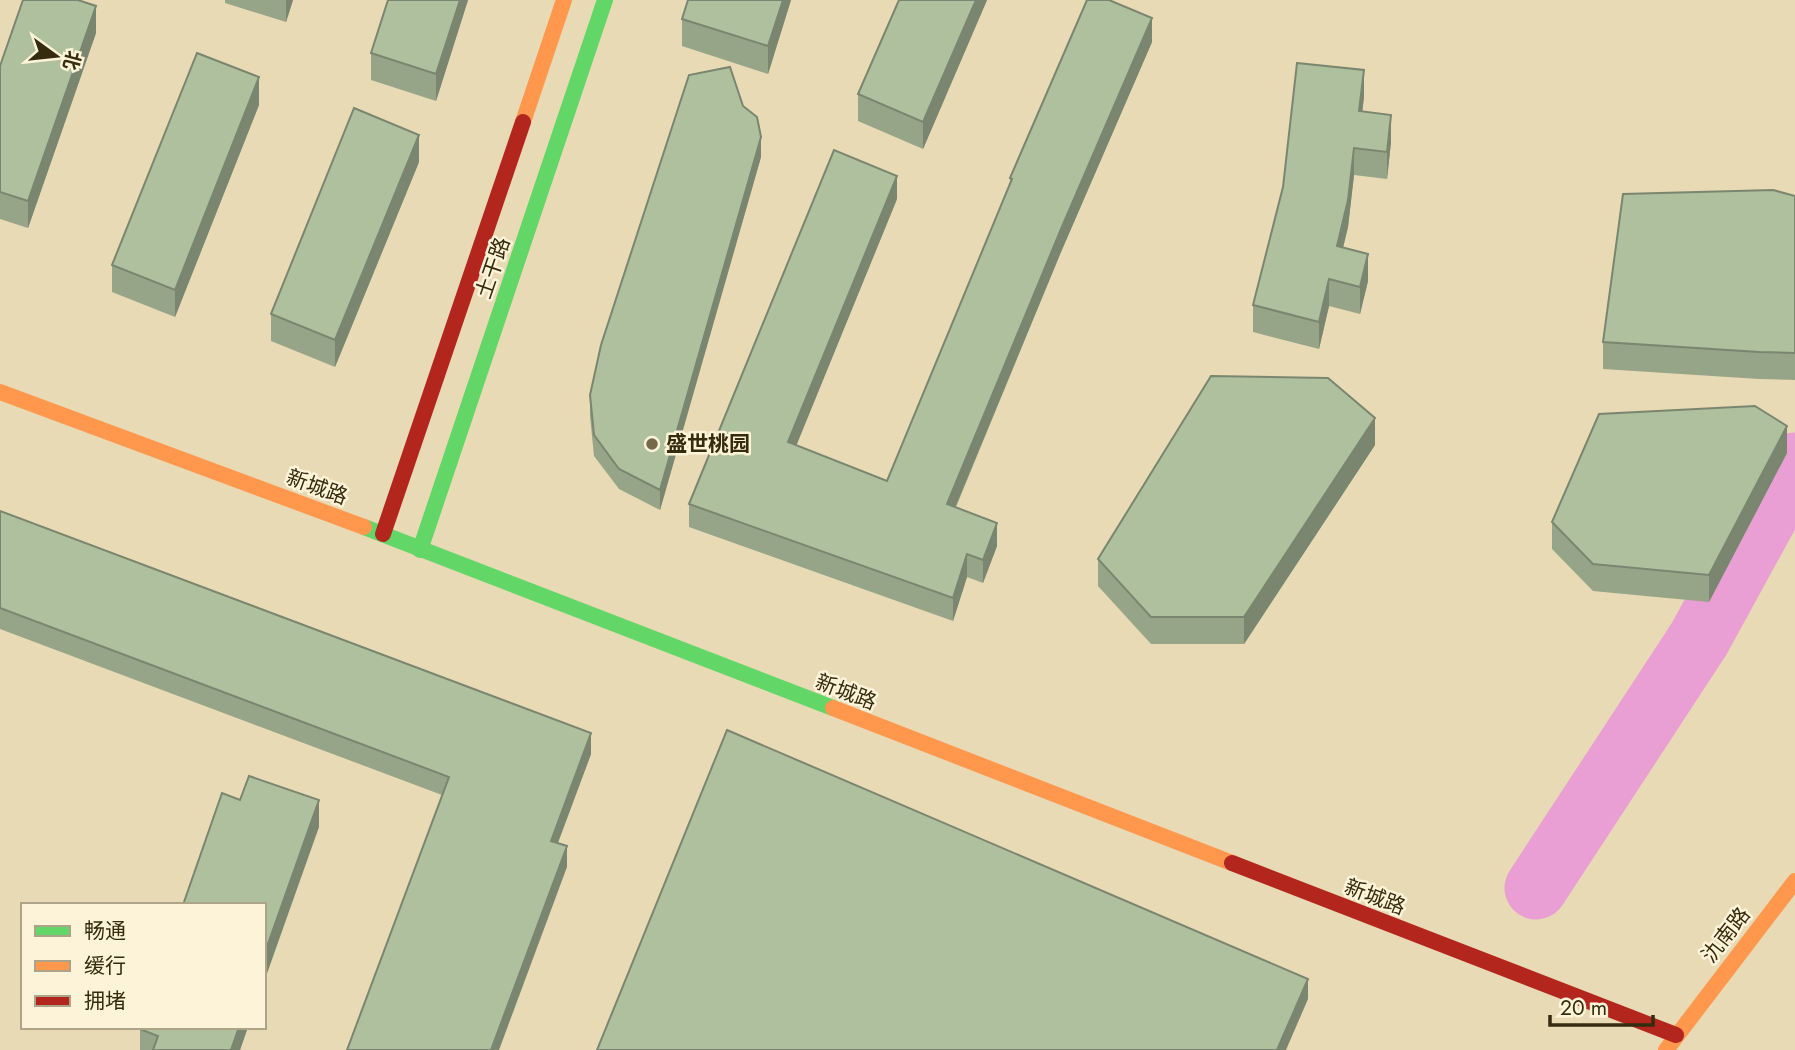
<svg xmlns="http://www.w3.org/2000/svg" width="1795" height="1050" font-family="Jost,'Noto Sans SC',sans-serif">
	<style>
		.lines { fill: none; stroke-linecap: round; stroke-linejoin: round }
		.river { stroke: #e99ed4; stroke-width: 63 }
		.fast { stroke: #63d668; stroke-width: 16 }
		.slow { stroke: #ff974d; stroke-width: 16 }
		.jam { stroke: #b3261e; stroke-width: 16 }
		.wall { fill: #96a588 }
		.shaded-wall { fill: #7a866f }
		.building { fill: #aec09e; stroke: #7a866f; stroke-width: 2 }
		.poi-dot { fill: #746949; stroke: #fdf3d8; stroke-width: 2.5 }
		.labels { text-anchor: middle; stroke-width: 5; stroke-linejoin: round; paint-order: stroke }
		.street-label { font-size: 21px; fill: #352c0f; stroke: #fdf3d8 }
		.poi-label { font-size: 21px; font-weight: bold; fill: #352c0f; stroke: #fdf3d8; text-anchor: start }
	</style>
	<rect width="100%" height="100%" fill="#e8dab5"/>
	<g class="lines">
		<polyline class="river" points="1536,888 1699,639 1795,464"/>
		<g class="fast">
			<polyline points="364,527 833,708"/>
			<polyline points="420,550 605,0"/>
		</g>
		<g class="slow">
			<polyline points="523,122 564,0"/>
			<polyline points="0,392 364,527"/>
			<polyline points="833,708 1232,863"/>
			<polyline points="1666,1050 1795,881"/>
		</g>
		<g class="jam">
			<polyline points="383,534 523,122"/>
			<polyline points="1232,863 1676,1035"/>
		</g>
	</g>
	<g class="wall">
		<polygon points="225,0 293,0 286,22 225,3"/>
		<polygon points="468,0 436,101 371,80 371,53"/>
		<polygon points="688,0 791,0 768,74 682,46 682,19"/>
		<polygon points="899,0 987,0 923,149 858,121 858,94"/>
		<polygon points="96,33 28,228 0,219 0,66"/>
		<polygon points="1152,42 1061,252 956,507 997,546 983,583 967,577 953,621 689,527 689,504 897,199 796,445 887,481 1010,185 1010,178"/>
		<polygon points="1364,97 1362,112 1391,142 1387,179 1354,175 1348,227 1343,247 1368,281 1360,314 1329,306 1319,349 1253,332 1253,305"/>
		<polygon points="259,105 175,317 112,292 112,265"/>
		<polygon points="743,106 761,157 660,510 619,489 594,456 590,416 590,395"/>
		<polygon points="419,162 335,367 271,341 271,314"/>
		<polygon points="1795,196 1795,380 1759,379 1603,369 1603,342"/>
		<polygon points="1375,445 1244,644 1151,644 1098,586 1098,559"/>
		<polygon points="1787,453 1709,602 1593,591 1552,549 1552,522"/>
		<polygon points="0,511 591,754 558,843 567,867 442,795 0,629"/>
		<polygon points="140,1027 248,1027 240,1050 140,1050"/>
	</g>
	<g class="shaded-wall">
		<polygon points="286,0 293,0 286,22"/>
		<polygon points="460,0 468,0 436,101 436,74"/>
		<polygon points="783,0 791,0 768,74 768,46"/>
		<polygon points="976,0 987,0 923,149 923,122"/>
		<polygon points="96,6 96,33 28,228 28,201"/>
		<polygon points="1152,18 1152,42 1061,252 947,527 947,504 1061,229"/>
		<polygon points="1364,70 1364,97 1359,138 1359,111"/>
		<polygon points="259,77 259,105 175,317 175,290"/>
		<polygon points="1391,115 1391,142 1387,179 1387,152"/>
		<polygon points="419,135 419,162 335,367 335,340"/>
		<polygon points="761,137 761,157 660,510 660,490"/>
		<polygon points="1354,148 1354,175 1348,227 1337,273 1337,246"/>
		<polygon points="897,176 897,199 788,466 788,442"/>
		<polygon points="1368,254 1368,281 1360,314 1360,287"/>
		<polygon points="1329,279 1329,306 1319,349 1319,322"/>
		<polygon points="1375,418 1375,445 1244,644 1244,617"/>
		<polygon points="1787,426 1787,453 1709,602 1709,575"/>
		<polygon points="997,523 997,546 983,583 983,560"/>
		<polygon points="967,554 967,577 953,621 953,598"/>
		<polygon points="591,733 591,754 551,861 551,841"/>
		<polygon points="319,800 319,827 264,982 264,955"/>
		<polygon points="567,846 567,867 499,1050 491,1050"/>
		<polygon points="1308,979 1308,999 1286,1050 1277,1050"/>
		<polygon points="239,1027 248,1027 240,1050 231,1050"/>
	</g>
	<g class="building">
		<polygon points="23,0 78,0 96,6 28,201 0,192 0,66"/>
		<polygon points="388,0 460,0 436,74 371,53"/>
		<polygon points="688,0 783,0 768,46 682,19"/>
		<polygon points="899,0 976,0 923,122 858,94"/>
		<polygon points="1087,0 1109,0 1152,18 1061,229 947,504 997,523 983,560 967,554 953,598 689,504 834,150 897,176 788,442 887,481 1012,179 1010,178"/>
		<polygon points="197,53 259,77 175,290 112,265"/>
		<polygon points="1297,63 1364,70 1359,111 1391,115 1387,152 1354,148 1348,200 1337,246 1368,254 1360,287 1329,279 1319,322 1253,305 1283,187"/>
		<polygon points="730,67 743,106 757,117 761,137 660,490 619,469 594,435 590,395 601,345 689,75"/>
		<polygon points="354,108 419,135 335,340 271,314"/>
		<polygon points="1773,190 1795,196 1795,353 1759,352 1603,342 1623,194"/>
		<polygon points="1211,376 1328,378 1375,418 1244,617 1151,617 1098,559"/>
		<polygon points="1755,406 1787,426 1709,575 1593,564 1552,522 1599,414"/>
		<polygon points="0,511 591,733 551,841 567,846 491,1050 347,1050 449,777 0,608"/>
		<polygon points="727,730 1308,979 1277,1050 597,1050"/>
		<polygon points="249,776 319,800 264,955 264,905 183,905 222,793 240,800"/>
		<polygon points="140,1027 239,1027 231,1050 153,1050 158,1036 140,1029"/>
	</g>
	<circle class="poi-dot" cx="652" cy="444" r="7"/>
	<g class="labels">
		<g class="street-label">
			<text transform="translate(493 268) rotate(-71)" y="7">土干路</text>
			<text transform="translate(317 487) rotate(20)" y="7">新城路</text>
			<text transform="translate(846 692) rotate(21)" y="7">新城路</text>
			<text transform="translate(1375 897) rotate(21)" y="7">新城路</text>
			<text transform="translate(1726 935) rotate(-52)" y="7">氿南路</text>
		</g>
		<g class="poi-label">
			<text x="666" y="451">盛世桃园</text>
		</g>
	</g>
	<rect x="21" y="903" width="245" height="126" fill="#fdf3d8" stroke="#ada388" stroke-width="2"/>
	<rect x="35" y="926" width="35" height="10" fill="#63d668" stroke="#ada388" stroke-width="2"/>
	<text x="84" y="938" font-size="21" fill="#352c0f">畅通</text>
	<rect x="35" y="961" width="35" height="10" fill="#ff974d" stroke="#ada388" stroke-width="2"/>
	<text x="84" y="973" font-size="21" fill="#352c0f">缓行</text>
	<rect x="35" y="996" width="35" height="10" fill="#b3261e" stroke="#ada388" stroke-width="2"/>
	<text x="84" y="1008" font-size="21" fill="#352c0f">拥堵</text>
	<g transform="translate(56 56) rotate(105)" stroke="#fdf3d8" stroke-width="5" paint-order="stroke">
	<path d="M0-5L12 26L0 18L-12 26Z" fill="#352c0f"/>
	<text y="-10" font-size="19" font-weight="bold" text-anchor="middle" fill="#352c0f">北</text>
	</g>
	<path d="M1550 1015v10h103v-10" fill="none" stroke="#352c0f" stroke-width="3.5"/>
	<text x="1560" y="1015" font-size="21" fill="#352c0f" stroke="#fdf3d8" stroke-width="5" paint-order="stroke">20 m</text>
</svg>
